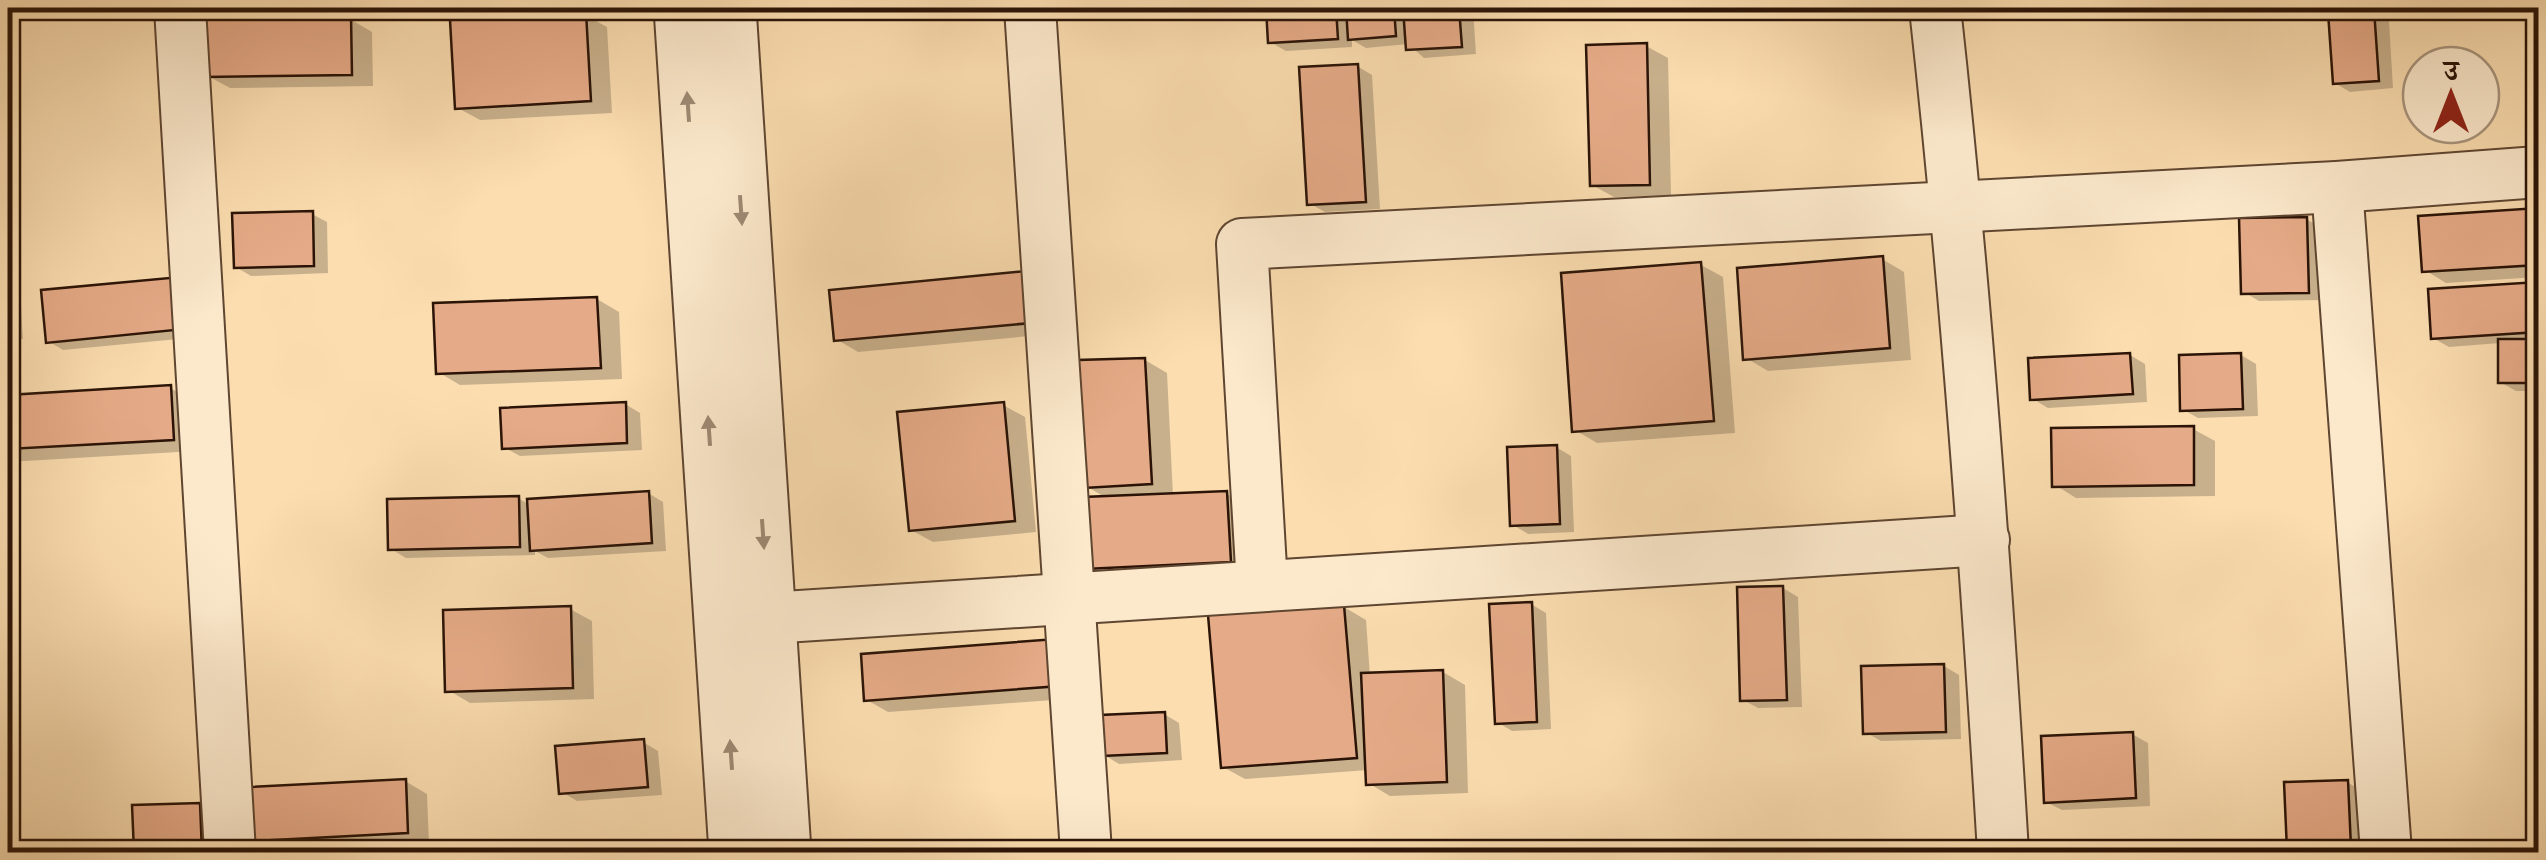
<svg xmlns="http://www.w3.org/2000/svg" width="2546" height="860" font-family="'IM FELL English','Noto Serif Devanagari',serif">
	<style>
		.shadow { fill: #0003 }
		.building { fill: #e5aa87; stroke: #2b1407; stroke-width: 2.5 }
		.lines { fill: none; stroke-linecap: round; stroke-linejoin: round }
		.minor-casing { stroke: #5f4631; stroke-width: 54 }
		.tertiary-casing { stroke: #5f4631; stroke-width: 59 }
		.minor { stroke: #fce9cc; stroke-width: 50 }
		.tertiary { stroke: #fce9cc; stroke-width: 55 }
		.oneway { fill: #9e8973 }
	</style>
	<rect width="100%" height="100%" fill="#fbddb0"/>
	<filter id="stains"><feTurbulence type="fractalNoise" baseFrequency=".002" numOctaves="4"/><feColorMatrix values="0 0 0 0 .2 0 0 0 0 .09 0 0 0 0 .02 0 0 0 .5 -.17"/></filter>
	<radialGradient id="worn" r=".72"><stop offset=".6" stop-color="#630" stop-opacity="0"/><stop offset="1" stop-color="#630" stop-opacity=".3"/></radialGradient>
	<g class="shadow">
		<polygon points="1268,8 1473,8 1476,54 1424,58 1408,44 1366,48 1352,40 1352,47 1286,51 1270,42"/>
		<polygon points="2373,12 2389,21 2393,88 2350,92 2335,83"/>
		<polygon points="585,15 607,27 612,113 480,120 458,108"/>
		<polygon points="350,19 372,32 373,86 230,88 208,76"/>
		<polygon points="1646,46 1668,58 1671,196 1614,197 1592,185"/>
		<polygon points="1357,66 1372,75 1380,209 1325,212 1309,203"/>
		<polygon points="2538,211 2538,277 2446,283 2425,270 2421,218"/>
		<polygon points="312,214 327,222 328,273 251,276 236,267"/>
		<polygon points="2306,219 2322,228 2323,300 2259,301 2244,292"/>
		<polygon points="1882,259 1904,272 1911,360 1768,371 1746,358"/>
		<polygon points="1701,265 1723,277 1735,433 1597,443 1575,430"/>
		<polygon points="1025,274 1052,334 858,352 836,339"/>
		<polygon points="8,283 20,290 23,339 8,340"/>
		<polygon points="2538,285 2538,391 2516,391 2500,382 2500,343 2449,347 2433,338 2430,291"/>
		<polygon points="43,293 199,337 63,350 48,341"/>
		<polygon points="597,299 619,312 622,379 460,385 438,372"/>
		<polygon points="2130,355 2145,364 2147,402 2048,408 2033,399"/>
		<polygon points="2241,355 2256,364 2258,416 2198,418 2182,409"/>
		<polygon points="1145,360 1167,373 1173,496 1227,494 1249,507 1252,574 1110,580 1088,567 1108,499 1086,486"/>
		<polygon points="170,388 192,400 195,451 8,462 8,397"/>
		<polygon points="625,404 640,413 642,450 520,456 505,448"/>
		<polygon points="1003,405 1025,417 1036,532 933,542 911,530"/>
		<polygon points="2193,429 2215,441 2215,496 2076,498 2055,485"/>
		<polygon points="1556,447 1571,456 1574,532 1528,534 1513,525"/>
		<polygon points="648,493 663,502 666,551 548,558 535,551 535,555 406,558 391,549 518,498 530,505"/>
		<polygon points="1783,588 1798,597 1802,707 1758,708 1743,700"/>
		<polygon points="1531,604 1546,613 1551,729 1512,731 1497,722"/>
		<polygon points="1344,607 1366,620 1370,676 1443,672 1465,685 1468,793 1390,796 1368,783 1368,770 1245,779 1223,767"/>
		<polygon points="570,609 592,621 594,699 470,703 448,690"/>
		<polygon points="1055,642 1081,698 888,712 867,700"/>
		<polygon points="1944,666 1959,675 1961,739 1881,741 1865,732"/>
		<polygon points="1164,714 1179,723 1182,760 1119,764 1104,755"/>
		<polygon points="2132,734 2148,743 2150,806 2062,810 2046,802"/>
		<polygon points="643,742 658,751 662,795 577,801 562,792"/>
		<polygon points="405,781 427,794 429,844 278,852 256,840"/>
		<polygon points="2347,782 2362,791 2365,852 2289,850"/>
		<polygon points="200,806 215,814 216,852 136,852 135,808"/>
	</g>
	<g class="building">
		<polygon points="1266,8 1336,8 1338,39 1268,43"/>
		<polygon points="1346,8 1394,8 1396,36 1348,40"/>
		<polygon points="1403,8 1459,8 1462,47 1406,50"/>
		<polygon points="2374,9 2379,81 2333,84 2328,12"/>
		<polygon points="586,12 591,101 455,109 450,20"/>
		<polygon points="351,16 352,75 205,77 204,19"/>
		<polygon points="1647,43 1650,185 1590,186 1586,45"/>
		<polygon points="1358,64 1366,202 1307,205 1299,67"/>
		<polygon points="2538,208 2538,265 2422,272 2418,216"/>
		<polygon points="313,211 314,266 234,268 232,213"/>
		<polygon points="2307,217 2309,293 2241,294 2239,218"/>
		<polygon points="1883,256 1890,348 1743,360 1737,268"/>
		<polygon points="1701,262 1714,421 1572,432 1561,273"/>
		<polygon points="1026,271 1031,323 834,341 829,290"/>
		<polygon points="180,277 185,329 46,343 41,290"/>
		<polygon points="2538,282 2538,332 2431,339 2428,289"/>
		<polygon points="597,297 601,368 436,374 433,303"/>
		<rect x="2498" y="339" width="40" height="44"/>
		<polygon points="2130,353 2133,394 2030,400 2028,358"/>
		<polygon points="2241,353 2243,409 2180,411 2179,355"/>
		<polygon points="1145,358 1152,484 1084,488 1078,360"/>
		<polygon points="171,385 174,440 8,449 8,395"/>
		<polygon points="626,402 627,443 502,449 500,408"/>
		<polygon points="1004,402 1015,521 909,531 897,412"/>
		<polygon points="2194,426 2194,485 2052,487 2051,428"/>
		<polygon points="1557,445 1560,524 1510,526 1507,447"/>
		<polygon points="649,491 652,543 530,551 527,499"/>
		<polygon points="1227,491 1231,562 1085,569 1083,497"/>
		<polygon points="519,496 520,547 388,550 387,499"/>
		<polygon points="1783,586 1787,700 1740,701 1737,587"/>
		<polygon points="1532,602 1537,722 1495,724 1489,604"/>
		<polygon points="1344,605 1357,758 1221,768 1208,615"/>
		<polygon points="571,606 573,688 445,692 443,610"/>
		<polygon points="1056,639 1060,686 864,701 861,654"/>
		<polygon points="1944,664 1946,732 1863,734 1861,666"/>
		<polygon points="1443,670 1447,782 1366,785 1361,673"/>
		<polygon points="1165,712 1167,753 1102,756 1100,715"/>
		<polygon points="2133,732 2136,798 2044,803 2041,736"/>
		<polygon points="644,739 648,787 559,794 555,746"/>
		<polygon points="406,779 408,833 254,841 251,787"/>
		<polygon points="2348,780 2351,848 2287,851 2284,782"/>
		<polygon points="200,803 202,852 134,852 132,805"/>
	</g>
	<g class="lines">
		<g class="minor-casing">
			<g id="minor">
				<polyline points="180,8 230,852"/>
				<polyline points="1030,8 1086,852"/>
				<path d="M1935 8C1966 289 1986 570 2003 852"/>
				<polyline points="2337,187 2386,852"/>
				<polyline points="1262,585 1242,244 2337,187 2538,172"/>
				<polyline points="768,618 1984,540"/>
			</g>
		</g>
		<g class="tertiary-casing">
			<g id="tertiary">
				<polyline points="682,8 737,852"/>
				<polyline points="728,8 783,852"/>
			</g>
		</g>
		<use href="#minor" class="minor"/>
		<use href="#tertiary" class="tertiary"/>
	</g>
	<defs><path id="oneway-solid" d="M-6-.8H1V-3.2L6.5 0L1 3.2V.8H-6Z" transform="scale(2.5)"/></defs>
	<g class="oneway">
		<use href="#oneway-solid" transform="translate(688 107) rotate(-94)"/>
		<use href="#oneway-solid" transform="translate(741 210) rotate(86)"/>
		<use href="#oneway-solid" transform="translate(709 431) rotate(-94)"/>
		<use href="#oneway-solid" transform="translate(763 534) rotate(86)"/>
		<use href="#oneway-solid" transform="translate(731 755) rotate(-94)"/>
	</g>
	<rect width="2546" height="860" fill="none" stroke="#fbddb0" stroke-width="40"/>
	<rect x="10" y="10" width="2526" height="840" fill="none" stroke="#2b1407" stroke-width="5"/>
	<rect x="20" y="20" width="2506" height="820" fill="none" stroke="#2b1407" stroke-width="2.5"/>
	<g transform="translate(2451 95)"><circle r="48" fill="#fce9cc" stroke="#a8947d" stroke-width="2.5"/>
	<path d="M0-8L18 38L0 25L-18 38Z" fill="#8f2418"/>
	<text y="-15" font-size="28" font-weight="bold" text-anchor="middle" fill="#2b1407">उ</text>
	</g>
	<rect width="100%" height="100%" filter="url(#stains)"/>
	<rect width="100%" height="100%" fill="url(#worn)"/>
</svg>
